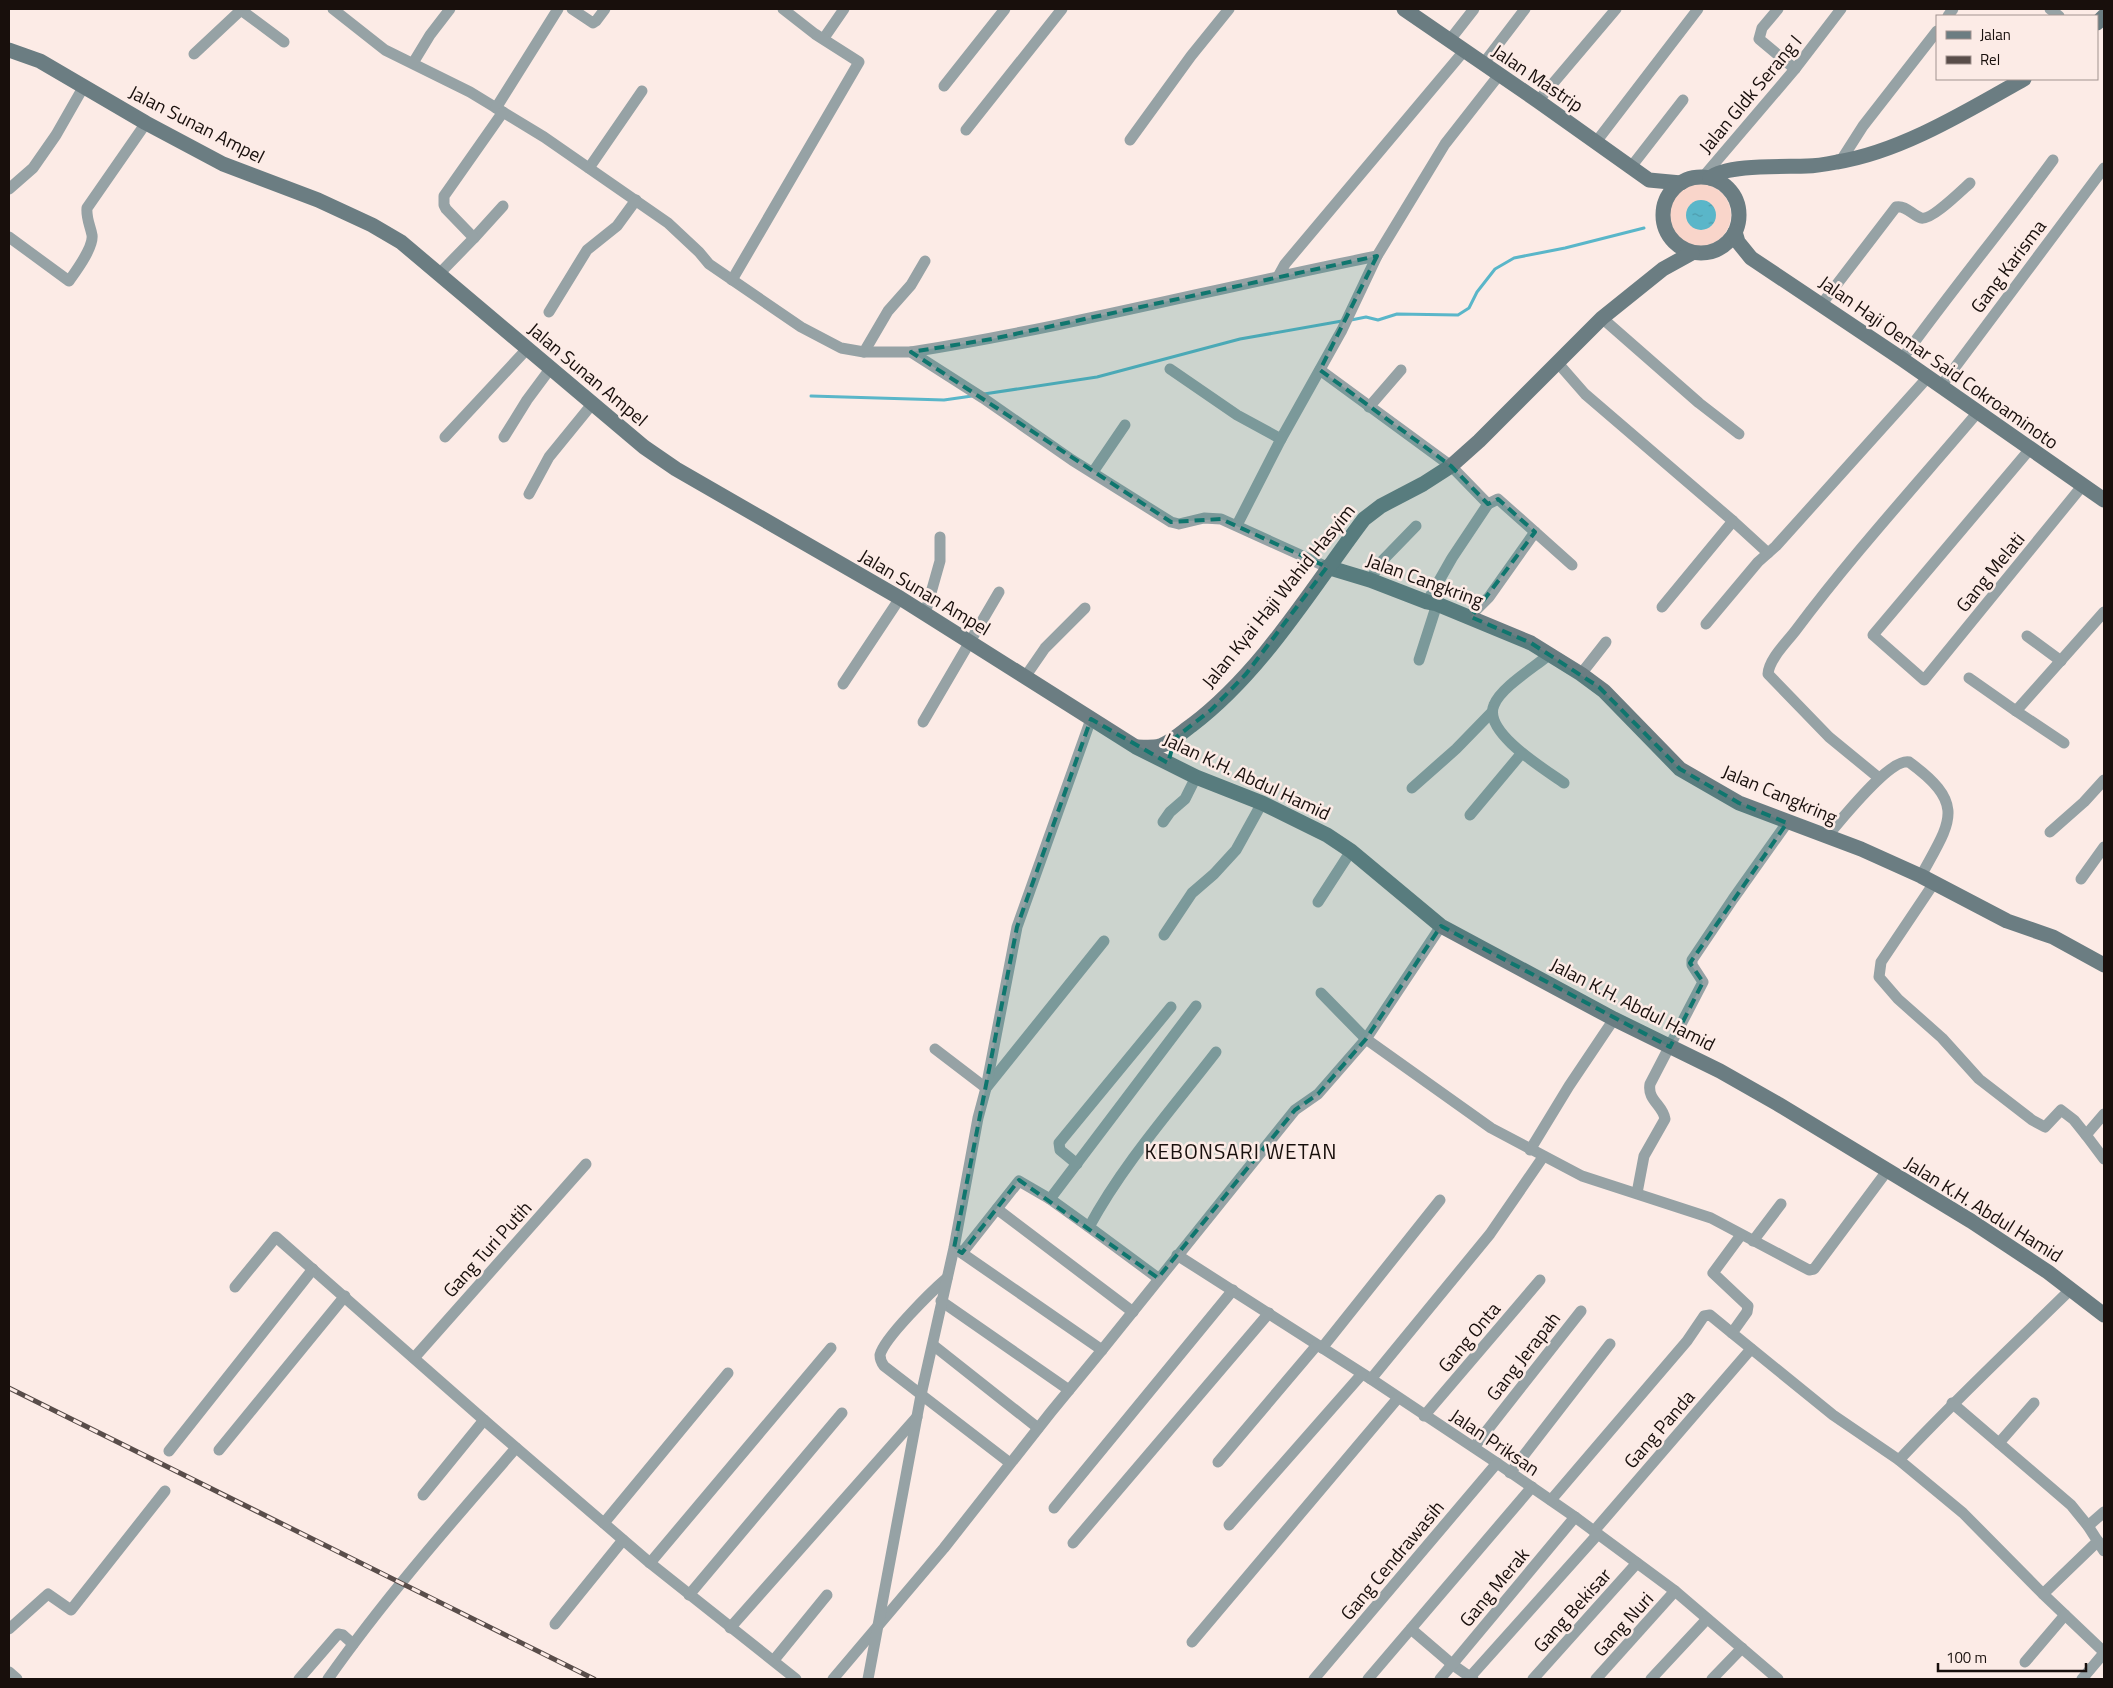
<svg xmlns="http://www.w3.org/2000/svg" width="2113" height="1688" font-family="'Titillium Web',sans-serif">
	<style>
		.green { fill: #f9d5ca }
		.water { fill: url(#water-ripples) }
		.lines { fill: none; stroke-linecap: round; stroke-linejoin: round }
		.stream { stroke: #5ab6c9; stroke-width: 3 }
		.street { stroke: #96a2a5; stroke-width: 11 }
		.secondary { stroke: #6b7d82; stroke-width: 15 }
		.rail-casing { stroke: #594d4a; stroke-width: 5 }
		.rail { stroke: #fcebe6; stroke-width: 3; stroke-dasharray: 9; stroke-linecap: butt }
		.marked { fill: #0f766e; fill-opacity: 0.2; stroke: #0f766e; stroke-width: 4; stroke-dasharray: 10 6; stroke-linejoin: round }
		.labels { text-anchor: middle; stroke-width: 5; stroke-linejoin: round; paint-order: stroke }
		.street-label { font-size: 19px; fill: #180f0c; stroke: #fcebe6 }
		.quarter-label { font-size: 21px; letter-spacing: 1px; fill: #180f0c; stroke: #fcebe6 }
	</style>
	<defs>
		<pattern id="water-ripples" width="26" height="14" patternUnits="userSpaceOnUse" patternTransform="scale(1.25)"><rect width="26" height="14" fill="#5ab6c9"/><path d="M2 4q2-2 4 0t4 0M15 11q2-2 4 0t4 0" fill="none" stroke="#4e9bab"/></pattern>
	</defs>
	<rect width="100%" height="100%" fill="#fcebe6"/>
	<circle class="green" cx="1700" cy="215" r="31"/>
	<circle class="water" cx="1701" cy="215" r="15"/>
	<g class="lines">
		<g class="stream">
			<polyline points="1351,320 1366,317 1378,320 1397,314 1458,315 1469,308 1477,292 1495,269 1514,258 1565,248 1644,228"/>
			<polyline points="984,394 1097,377 1240,339 1342,321"/>
			<polyline points="811,396 944,400 972,396"/>
		</g>
		<g class="street">
			<polyline points="333,9 385,50 470,92 544,137 668,223 699,252 709,264 801,327 841,348 864,352 911,352 983,398 1072,460 1171,522 1179,524 1204,518 1221,519 1327,567"/>
			<polyline points="572,9 593,23 596,21 605,9"/>
			<polyline points="1778,9 1762,28 1759,39 1795,69"/>
			<polyline points="2050,9 2059,16"/>
			<polyline points="1948,16 1953,9"/>
			<polyline points="824,38 844,9"/>
			<polyline points="1449,41 1474,9"/>
			<polyline points="194,54 241,10 284,42"/>
			<polyline points="413,63 430,35 450,9"/>
			<polyline points="1483,64 1525,9"/>
			<polyline points="944,86 1005,9"/>
			<polyline points="1538,101 1616,9"/>
			<polyline points="496,108 558,9"/>
			<polyline points="966,130 1062,9"/>
			<polyline points="1130,140 1191,56 1229,9"/>
			<polyline points="1596,142 1698,9"/>
			<polyline points="1840,162 1863,126 1937,31"/>
			<polyline points="1631,167 1683,100"/>
			<polyline points="589,168 642,91"/>
			<polyline points="1703,177 1795,69 1841,9"/>
			<polyline points="9,189 33,168 56,135 84,86"/>
			<path d="M9 237 69 281C76 271 94 247 92 235 90 225 86 218 87 208L146 123"/>
			<polyline points="474,238 503,206"/>
			<polyline points="439,274 474,238 446,209 444,205 444,196 503,112"/>
			<polyline points="1279,275 1285,264 1464,51"/>
			<polyline points="732,280 859,62 815,34 783,9"/>
			<path d="M1821 305 1896 207C1906 205 1912 215 1921 218 1931 221 1962 190 1970 183"/>
			<polyline points="549,312 587,250 617,226 636,200"/>
			<polyline points="1602,318 1699,403 1739,434"/>
			<polyline points="864,352 888,311 911,285 925,261"/>
			<path d="M911 352C1068 327 1221 287 1377 256"/>
			<path d="M1902 359C1951 291 2004 227 2053 160"/>
			<polyline points="1557,362 1585,394 1733,521 1768,553"/>
			<polyline points="1170,369 1237,415 1281,439"/>
			<polyline points="1320,370 1451,466 1488,504 1452,558 1427,602"/>
			<polyline points="1941,386 2104,168"/>
			<polyline points="1369,407 1401,370"/>
			<polyline points="445,437 527,349"/>
			<polyline points="504,437 527,400 550,369"/>
			<polyline points="2030,449 1873,635 1924,680 2083,485"/>
			<polyline points="1093,472 1125,425"/>
			<polyline points="529,494 549,457 593,403"/>
			<polyline points="1488,504 1498,499 1572,565"/>
			<polyline points="1237,525 1281,439 1342,330 1377,256 1445,144 1499,75"/>
			<polyline points="1370,580 1381,562 1416,526"/>
			<polyline points="1662,607 1733,521"/>
			<polyline points="925,614 940,561 940,537"/>
			<polyline points="1469,617 1489,597 1535,532"/>
			<polyline points="1706,624 1758,562 1776,546 1928,377"/>
			<polyline points="2027,636 2061,661"/>
			<path d="M1550 654C1535 667 1501 687 1494 705 1482 732 1546 770 1564 783"/>
			<polyline points="1419,660 1437,604"/>
			<polyline points="1581,674 1606,642"/>
			<polyline points="1025,677 1045,648 1085,608"/>
			<polyline points="1969,678 2016,711"/>
			<polyline points="843,684 900,598"/>
			<polyline points="923,722 999,592"/>
			<polyline points="2064,743 2016,711 2104,612"/>
			<path d="M1879 778 1829 737 1768 674C1769 659 1787 642 1796 630 1853 554 1917 484 1978 412"/>
			<polyline points="1412,788 1456,749 1492,712"/>
			<polyline points="1470,815 1521,754"/>
			<polyline points="1163,822 1170,812 1185,799 1196,777"/>
			<polyline points="2050,832 2084,802 2104,780"/>
			<path d="M1827 836C1841 821 1889 758 1909 762 1968 805 1950 822 1921 876"/>
			<polyline points="2081,879 2104,847"/>
			<polyline points="1934,883 1881,962 1879,977 1898,999 1942,1038 1979,1079 2032,1120 2045,1127 2061,1110 2074,1120 2086,1135"/>
			<polyline points="1318,902 1351,851"/>
			<polyline points="1164,935 1192,893 1214,874 1236,850 1262,803"/>
			<polyline points="1321,993 1366,1039 1491,1128 1582,1176 1711,1218 1809,1270 1814,1269 1887,1171"/>
			<polyline points="935,1049 986,1088 1104,941"/>
			<polyline points="2104,1114 2086,1135 2104,1159"/>
			<polyline points="1530,1150 1569,1086 1614,1019"/>
			<polyline points="1077,1164 1060,1150 1059,1143 1171,1007"/>
			<path d="M1637 1193 1644 1156 1665 1119C1663 1105 1647 1100 1650 1084L1703 982 1692 965V960L1733 899 1787 823"/>
			<polyline points="1050,1199 1196,1006"/>
			<polyline points="997,1209 1133,1312"/>
			<path d="M1089 1227C1123 1164 1172 1109 1216 1052"/>
			<polyline points="1741,1235 1713,1273 1748,1306 1747,1312 1732,1333 1833,1415 1899,1460 1963,1513 2043,1594 2104,1652"/>
			<polyline points="1753,1241 1781,1204"/>
			<polyline points="956,1249 1102,1350"/>
			<polyline points="962,1253 1019,1181 1050,1199 1089,1227 1158,1278"/>
			<polyline points="1177,1255 1371,1379 1497,1463 1575,1517 1675,1591 1778,1679"/>
			<path d="M947 1278C932 1291 884 1338 880 1355 880 1359 881 1362 884 1366L1010 1463"/>
			<polyline points="235,1287 276,1237 484,1420 650,1563 796,1679"/>
			<polyline points="941,1301 1069,1390"/>
			<polyline points="933,1345 1038,1428"/>
			<polyline points="1322,1348 1440,1200"/>
			<polyline points="414,1358 586,1164"/>
			<polyline points="1371,1379 1490,1234 1543,1157"/>
			<polyline points="1952,1403 2071,1505 2088,1526 2104,1551"/>
			<polyline points="1424,1416 1540,1280"/>
			<polyline points="1999,1443 2034,1403"/>
			<polyline points="1474,1447 1581,1311"/>
			<polyline points="219,1450 345,1296"/>
			<polyline points="169,1451 313,1269"/>
			<path d="M1899 1460C1954 1401 2013 1346 2071 1289"/>
			<polyline points="1218,1462 1317,1345"/>
			<polyline points="1510,1473 1610,1344"/>
			<polyline points="423,1495 484,1420"/>
			<polyline points="1551,1500 1687,1341 1704,1316 1710,1315 1732,1333"/>
			<polyline points="1054,1508 1233,1290"/>
			<polyline points="604,1523 728,1373"/>
			<polyline points="1229,1525 1362,1374"/>
			<polyline points="2088,1526 2104,1512"/>
			<polyline points="1594,1531 1751,1349"/>
			<polyline points="1073,1543 1269,1313"/>
			<polyline points="650,1563 831,1348"/>
			<polyline points="2043,1594 2098,1541"/>
			<polyline points="689,1595 842,1413"/>
			<polyline points="555,1624 623,1540"/>
			<polyline points="730,1628 917,1417"/>
			<polyline points="9,1629 48,1594 71,1610 165,1491"/>
			<polyline points="1411,1629 1453,1665 1473,1679"/>
			<polyline points="1192,1642 1398,1398"/>
			<polyline points="774,1660 827,1595"/>
			<polyline points="2025,1662 2065,1615"/>
			<polyline points="9,1672 17,1679"/>
			<polyline points="1470,1677 1598,1534"/>
			<polyline points="299,1679 338,1634 343,1635 353,1644"/>
			<path d="M328 1679C385 1598 451 1523 516 1448"/>
			<polyline points="833,1679 944,1548 1051,1412 1102,1350 1295,1110 1318,1094 1366,1039 1441,926"/>
			<polyline points="868,1679 921,1395 954,1248 978,1118 986,1088 1017,927 1091,719"/>
			<polyline points="1314,1679 1497,1463"/>
			<polyline points="1368,1679 1532,1487"/>
			<polyline points="1440,1679 1575,1517"/>
			<polyline points="1533,1679 1637,1563"/>
			<polyline points="1596,1679 1675,1591"/>
			<polyline points="1651,1679 1707,1619"/>
			<polyline points="1712,1679 1742,1648"/>
			<polyline points="2082,1679 2104,1653"/>
		</g>
		<g class="secondary">
			<polyline points="1404,9 1538,101 1649,180 1681,183"/>
			<polyline points="2097,23 2104,16"/>
			<polyline points="9,50 40,61 146,123 223,164 318,200 372,225 401,242 644,447 676,469 900,598 1136,747 1196,777 1262,803 1327,835 1351,851 1441,926 1614,1019 1720,1071 1778,1104 1971,1221 2048,1272 2104,1315"/>
			<circle cx="1701" cy="215" r="38"/>
			<path d="M1710 178C1726 164 1785 167 1807 166 1817 166 1827 164 1837 162 1901 152 1969 110 2024 79"/>
			<polyline points="1735,232 1738,242 1751,258 1902,359 2104,500"/>
			<polyline points="1327,567 1370,580 1427,602 1437,604 1531,643 1581,674 1604,691 1680,769 1739,803 1861,849 1921,876 2007,921 2053,937 2104,965"/>
			<path d="M1138 747C1145 747 1153 748 1160 746 1172 742 1182 732 1192 725 1263 671 1311 589 1364 519L1381 506 1423 484 1451 466 1479 441 1602 318 1663 269 1692 253"/>
		</g>
		<g class="rail-casing">
			<polyline id="rail" points="9,1388 594,1679"/>
		</g>
		<use href="#rail" class="rail"/>
	</g>
	<path class="marked" d="M1377 256 1320 370 1451 466 1488 504 1498 499 1535 532 1471 617 1531 643 1599 687 1680 769 1739 803 1787 823 1690 963 1703 982 1670 1047 1441 926 1366 1039 1318 1094 1295 1110 1158 1278 1019 1180 962 1253 954 1248 1017 927 1091 719 1168 763 1175 738 1211 710 1246 674 1327 567 1221 519 1171 522 911 352 992 339Z"/>
	<g class="labels">
		<g class="street-label">
			<text transform="translate(1538 78) rotate(34)" y="7">Jalan Mastrip</text>
			<text transform="translate(1750 94) rotate(-50)" y="7">Jalan Gldk Serang I</text>
			<text transform="translate(197 124) rotate(27)" y="7">Jalan Sunan Ampel</text>
			<text transform="translate(2008 266) rotate(-53)" y="7">Gang Karisma</text>
			<text transform="translate(1939 362) rotate(35)" y="7">Jalan Haji Oemar Said Cokroaminoto</text>
			<text transform="translate(588 374) rotate(40)" y="7">Jalan Sunan Ampel</text>
			<text transform="translate(1990 572) rotate(-51)" y="7">Gang Melati</text>
			<text transform="translate(1425 580) rotate(20)" y="7">Jalan Cangkring</text>
			<text transform="translate(925 592) rotate(31)" y="7">Jalan Sunan Ampel</text>
			<text transform="translate(1278 596) rotate(-51)" y="7">Jalan Kyai Haji Wahid Hasyim</text>
			<text transform="translate(1247 776) rotate(25)" y="7">Jalan K.H. Abdul Hamid</text>
			<text transform="translate(1780 794) rotate(23)" y="7">Jalan Cangkring</text>
			<text transform="translate(1633 1004) rotate(27)" y="7">Jalan K.H. Abdul Hamid</text>
			<text transform="translate(1984 1209) rotate(32)" y="7">Jalan K.H. Abdul Hamid</text>
			<text transform="translate(487 1249) rotate(-48)" y="7">Gang Turi Putih</text>
			<text transform="translate(1469 1337) rotate(-50)" y="7">Gang Onta</text>
			<text transform="translate(1523 1356) rotate(-52)" y="7">Gang Jerapah</text>
			<text transform="translate(1659 1429) rotate(-49)" y="7">Gang Panda</text>
			<text transform="translate(1495 1442) rotate(34)" y="7">Jalan Priksan</text>
			<text transform="translate(1392 1560) rotate(-50)" y="7">Gang Cendrawasih</text>
			<text transform="translate(1494 1587) rotate(-50)" y="7">Gang Merak</text>
			<text transform="translate(1572 1610) rotate(-48)" y="7">Gang Bekisar</text>
			<text transform="translate(1623 1624) rotate(-48)" y="7">Gang Nuri</text>
		</g>
		<g class="quarter-label">
			<text x="1241" y="1159">KEBONSARI WETAN</text>
		</g>
	</g>
	<rect width="2113" height="1688" fill="none" stroke="#180f0c" stroke-width="20"/>
	<rect x="1936" y="15" width="162" height="65" fill="#fcebe6" stroke="#a1938f"/>
	<rect x="1946" y="31" width="25" height="8" fill="#6b7d82" stroke="#a1938f"/>
	<text x="1980" y="40" font-size="15" fill="#180f0c">Jalan</text>
	<rect x="1946" y="56" width="25" height="8" fill="#594d4a" stroke="#a1938f"/>
	<text x="1980" y="65" font-size="15" fill="#180f0c">Rel</text>
	<path d="M1938 1663v8h148v-8" fill="none" stroke="#180f0c" stroke-width="2.5"/>
	<text x="1946" y="1663" font-size="15" fill="#180f0c" stroke="#fcebe6" stroke-width="4" paint-order="stroke">100 m</text>
</svg>
